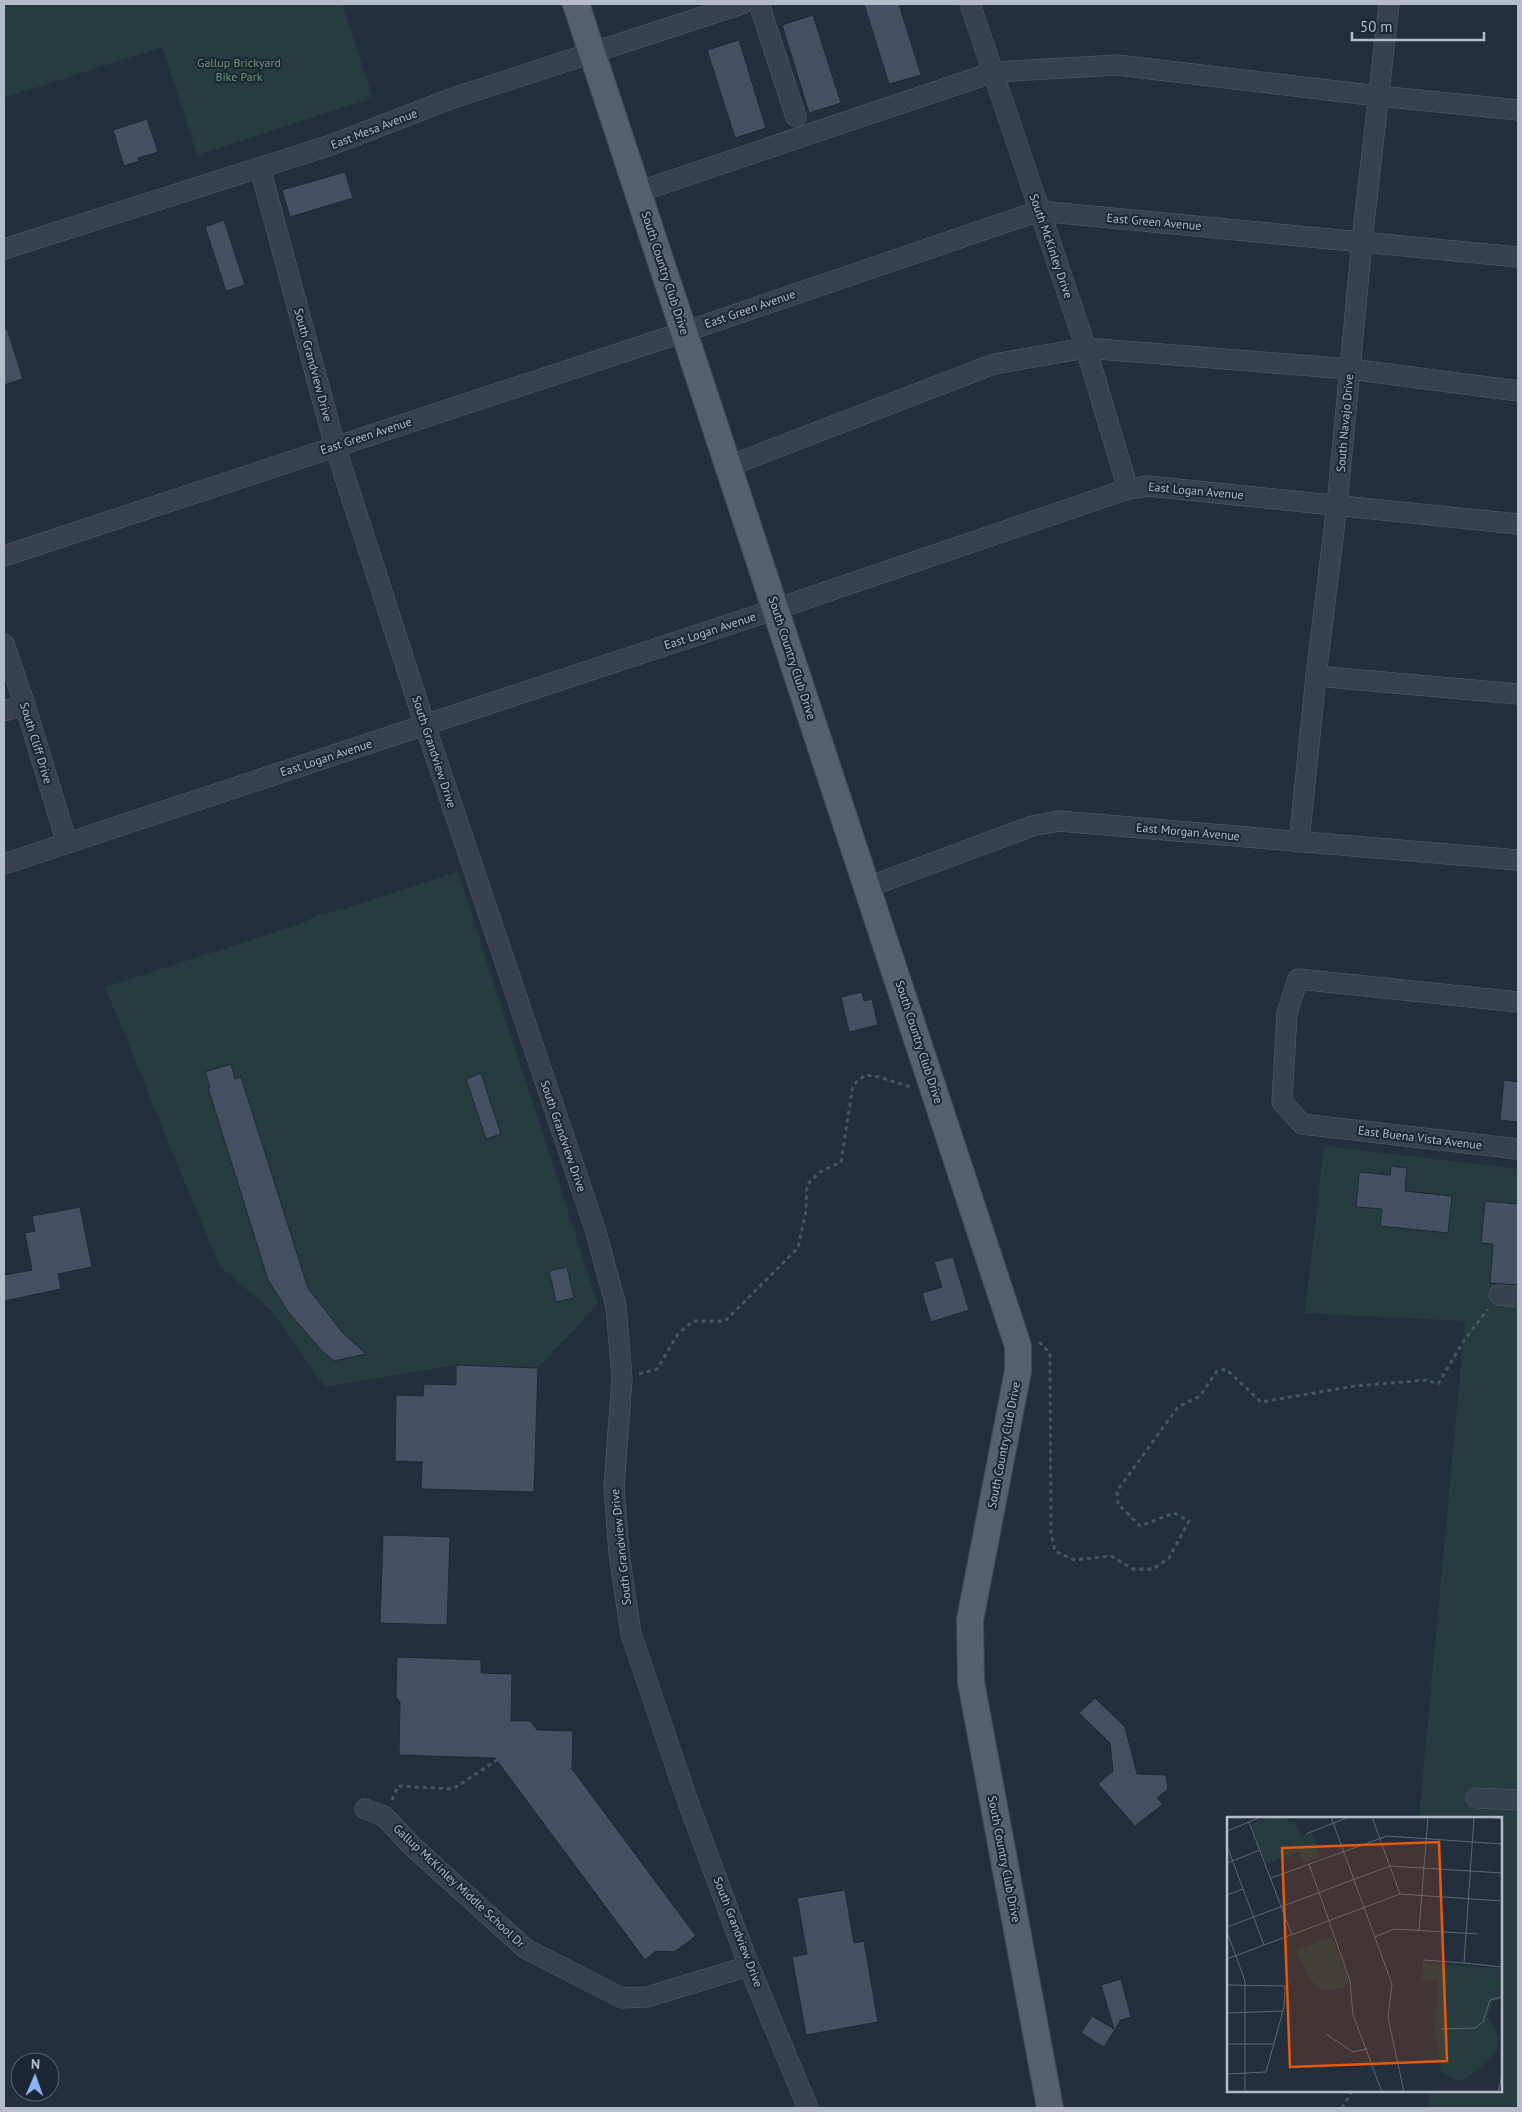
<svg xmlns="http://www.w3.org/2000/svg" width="1522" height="2112" font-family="'PT Sans',sans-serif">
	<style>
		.green { fill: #263c3f }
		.building { fill: #455162; stroke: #1f2835 }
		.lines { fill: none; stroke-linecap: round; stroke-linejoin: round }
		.minor-casing { stroke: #565f6c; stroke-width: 21 }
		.major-casing { stroke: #414a57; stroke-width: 28 }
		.path { stroke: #44595c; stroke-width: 3; stroke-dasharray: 4 4; stroke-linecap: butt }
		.minor { stroke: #38414e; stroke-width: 20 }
		.major { stroke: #56606e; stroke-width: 26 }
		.labels { text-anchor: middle; stroke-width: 4; stroke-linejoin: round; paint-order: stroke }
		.park-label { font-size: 12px; fill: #6b9a76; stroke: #1d2633 }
		.street-label { font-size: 12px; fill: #b4bcc9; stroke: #1d2633 }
		.inset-road { fill: none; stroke: #5e6776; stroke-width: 1 }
		.view { fill: #e8590c; fill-opacity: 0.15; stroke: #e8590c; stroke-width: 2.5 }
		.inset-edge { fill: none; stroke: #b4bcc9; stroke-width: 2.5 }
	</style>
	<rect width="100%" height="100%" fill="#242f3e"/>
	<g class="green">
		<polygon points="4,4 342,4 373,98 197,155 162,47 4,98"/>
		<polygon points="458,872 598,1304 538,1368 456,1365 325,1387 270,1309 219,1266 105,987 303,923 315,916 343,909"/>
		<polygon points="1324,1146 1518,1169 1518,2108 1429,2108 1429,2091 1501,2091 1501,1818 1419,1818 1465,1321 1305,1313"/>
	</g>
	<g class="building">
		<polygon points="864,4 899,4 921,75 889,84"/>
		<polygon points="813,15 841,103 809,113 782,25"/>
		<polygon points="739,40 766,128 735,138 707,50"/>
		<polygon points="147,119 158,152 138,158 139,161 124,166 113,130"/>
		<polygon points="345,172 353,198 290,217 282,190"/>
		<polygon points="224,220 245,285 226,291 205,227"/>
		<polygon points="4,329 7,329 23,379 4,385"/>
		<polygon points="862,992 864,1001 872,999 878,1025 849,1032 841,997"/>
		<polygon points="231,1064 235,1079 241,1077 308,1288 342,1332 366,1354 334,1361 323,1352 289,1313 268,1280 208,1088 210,1087 205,1072"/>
		<polygon points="481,1073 501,1134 486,1139 466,1079"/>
		<polygon points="1504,1080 1518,1082 1518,1122 1500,1120"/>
		<polygon points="1391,1166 1407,1168 1405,1191 1452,1196 1448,1233 1380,1226 1382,1209 1356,1207 1359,1172 1390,1175"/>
		<polygon points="1485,1201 1518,1204 1518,1285 1490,1283 1493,1244 1481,1243"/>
		<polygon points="80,1207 92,1267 58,1274 61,1289 4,1301 4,1275 32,1270 25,1233 35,1231 32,1216"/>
		<polygon points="953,1257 969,1310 931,1322 922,1293 942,1287 934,1262"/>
		<polygon points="567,1267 574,1298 556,1302 549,1271"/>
		<polygon points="456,1365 538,1368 534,1492 421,1489 422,1462 395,1461 396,1395 423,1396 424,1384 456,1385"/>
		<polygon points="383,1535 450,1537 447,1625 380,1623"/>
		<polygon points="397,1657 481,1660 481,1673 512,1674 511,1721 530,1721 537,1730 573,1731 572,1769 696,1936 674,1952 656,1951 645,1960 495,1758 399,1755 400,1702 396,1697"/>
		<polygon points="1095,1698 1125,1727 1137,1774 1166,1775 1168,1789 1157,1798 1163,1804 1135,1826 1098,1784 1113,1771 1110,1743 1079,1713"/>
		<polygon points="845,1890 854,1943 864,1941 878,2022 806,2035 792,1957 807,1954 797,1898"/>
		<polygon points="1121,1979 1131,2017 1121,2020 1104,2047 1081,2033 1092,2016 1114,2029 1101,1985"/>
	</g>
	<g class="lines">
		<g class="minor-casing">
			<g id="minor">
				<polyline points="759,4 796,117"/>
				<polyline points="970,4 1086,348 1128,489"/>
				<polyline points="260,168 335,446 425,725 596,1232 616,1306 622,1379 614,1487 619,1553 631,1634 687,1799 749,1966 808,2108"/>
				<polyline points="638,192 994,72 1117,65 1378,96 1518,110"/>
				<polyline points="4,249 331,145 453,98 742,4"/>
				<polyline points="729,466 994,364 1086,348 1350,369 1518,391"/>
				<polyline points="4,556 684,332 1039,211 1518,257"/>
				<polyline points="4,644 25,705 67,843"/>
				<polyline points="1316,676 1518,694"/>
				<polyline points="4,711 25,705"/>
				<polyline points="1299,842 1316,676 1337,505 1362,241 1389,4"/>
				<polyline points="4,864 776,609 1128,489 1148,486 1518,524"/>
				<polyline points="868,887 1032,826 1059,821 1518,860"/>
				<polyline points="1518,1002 1298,979 1287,1013 1282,1102 1302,1124 1518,1149"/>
				<polyline points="1499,1295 1518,1297"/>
				<polyline points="1476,1798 1518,1800"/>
				<polyline points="365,1809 384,1816 412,1846 526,1949 622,1998 647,1997 749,1966"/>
			</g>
		</g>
		<g class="major-casing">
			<polyline id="major" points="576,4 1018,1346 1018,1371 970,1620 971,1682 1050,2108"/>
		</g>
		<g class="path">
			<polyline points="1039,1342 1050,1353 1051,1532 1055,1551 1074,1560 1111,1556 1133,1569 1153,1569 1169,1558 1189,1521 1174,1513 1140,1526 1118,1504 1117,1491 1178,1407 1200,1396 1217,1371 1226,1369 1261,1402 1355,1386 1426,1380 1438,1384 1463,1342 1488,1309"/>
			<polyline points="639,1374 657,1369 678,1334 693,1321 725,1321 798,1248 806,1211 807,1185 820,1172 841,1162 853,1085 865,1075 875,1076 911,1087"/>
			<polyline points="392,1800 398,1786 453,1789 497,1760"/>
			<polyline points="1342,2108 1352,2091"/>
		</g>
		<use href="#minor" class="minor"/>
		<use href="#major" class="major"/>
	</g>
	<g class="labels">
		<g class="park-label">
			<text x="239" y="67">Gallup Brickyard<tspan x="239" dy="14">Bike Park</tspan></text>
		</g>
		<g class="street-label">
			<text transform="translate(374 129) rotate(-21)" y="4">East Mesa Avenue</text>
			<text transform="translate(1154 222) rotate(5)" y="4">East Green Avenue</text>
			<text transform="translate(1051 246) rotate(71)" y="4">South McKinley Drive</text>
			<text transform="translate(665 273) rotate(72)" y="4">South Country Club Drive</text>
			<text transform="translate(750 309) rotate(-19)" y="4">East Green Avenue</text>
			<text transform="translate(313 365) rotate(75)" y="4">South Grandview Drive</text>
			<text transform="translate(1345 423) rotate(-85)" y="4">South Navajo Drive</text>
			<text transform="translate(366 436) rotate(-18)" y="4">East Green Avenue</text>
			<text transform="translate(1196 491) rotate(5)" y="4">East Logan Avenue</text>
			<text transform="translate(710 631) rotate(-18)" y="4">East Logan Avenue</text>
			<text transform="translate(792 658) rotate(72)" y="4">South Country Club Drive</text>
			<text transform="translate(36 743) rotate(73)" y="4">South Cliff Drive</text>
			<text transform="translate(434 752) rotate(72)" y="4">South Grandview Drive</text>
			<text transform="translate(326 758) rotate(-18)" y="4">East Logan Avenue</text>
			<text transform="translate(1188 832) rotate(5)" y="4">East Morgan Avenue</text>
			<text transform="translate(919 1042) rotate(72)" y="4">South Country Club Drive</text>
			<text transform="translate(563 1136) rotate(71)" y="4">South Grandview Drive</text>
			<text transform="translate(1420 1138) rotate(7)" y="4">East Buena Vista Avenue</text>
			<text transform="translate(1004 1445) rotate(-79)" y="4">South Country Club Drive</text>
			<text transform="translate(621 1547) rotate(-96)" y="4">South Grandview Drive</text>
			<text transform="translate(1004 1859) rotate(79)" y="4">South Country Club Drive</text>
			<text transform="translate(459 1886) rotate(43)" y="4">Gallup McKinley Middle School Dr</text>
			<text transform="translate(738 1932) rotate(69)" y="4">South Grandview Drive</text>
		</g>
	</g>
	<g transform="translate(1227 1817)">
		<rect width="275" height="275" fill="#242f3e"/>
		<path d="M43 0H59L62 7 69 5 74 20 85 16 94 40 76 46 72 35 39 47 24 7ZM105 120 122 164 116 171 94 173 82 161 69 133ZM196 145 275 152V182L266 185 261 199 271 221 270 235 239 262 230 263 214 255 208 213 211 163 195 162Z" fill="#263c3f"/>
		<path class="inset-road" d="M104 0 165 167 161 201 177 275M145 0 173 77M247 0 237 146 275 150M260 0 275 2M22 5 65 118M0 14 34 0M79 17 122 0M0 29 37 128M0 46 33 33M82 47 123 164 126 198 155 275M44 61 160 19 275 27M0 78 16 72M0 110 163 49 275 56M192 113 201 0M0 115 18 164V275M148 120 167 112 251 117M0 142 173 77 275 84M196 143 237 146M0 168 58 169 57 190 39 255 0 257M0 196 56 194M214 212 248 211 256 205 263 183 275 180M99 217 126 235 140 232M0 227H46M271 275 275 258"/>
		<path class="view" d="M212 25 220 244 63 250 55 31Z"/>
		<rect width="275" height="275" class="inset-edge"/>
	</g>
	<rect width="1522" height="2112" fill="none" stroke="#b4bcc9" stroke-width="10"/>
	<g transform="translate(35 2077) rotate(2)"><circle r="24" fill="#1d2633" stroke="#59626f"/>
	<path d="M0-4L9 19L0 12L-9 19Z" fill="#8ab4f8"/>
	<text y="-8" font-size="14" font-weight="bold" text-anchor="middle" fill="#b4bcc9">N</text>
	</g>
	<path d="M1352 32v8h132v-8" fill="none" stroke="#b4bcc9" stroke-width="2.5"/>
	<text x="1360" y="32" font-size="15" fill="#b4bcc9" stroke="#1d2633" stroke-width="4" paint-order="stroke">50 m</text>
</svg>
